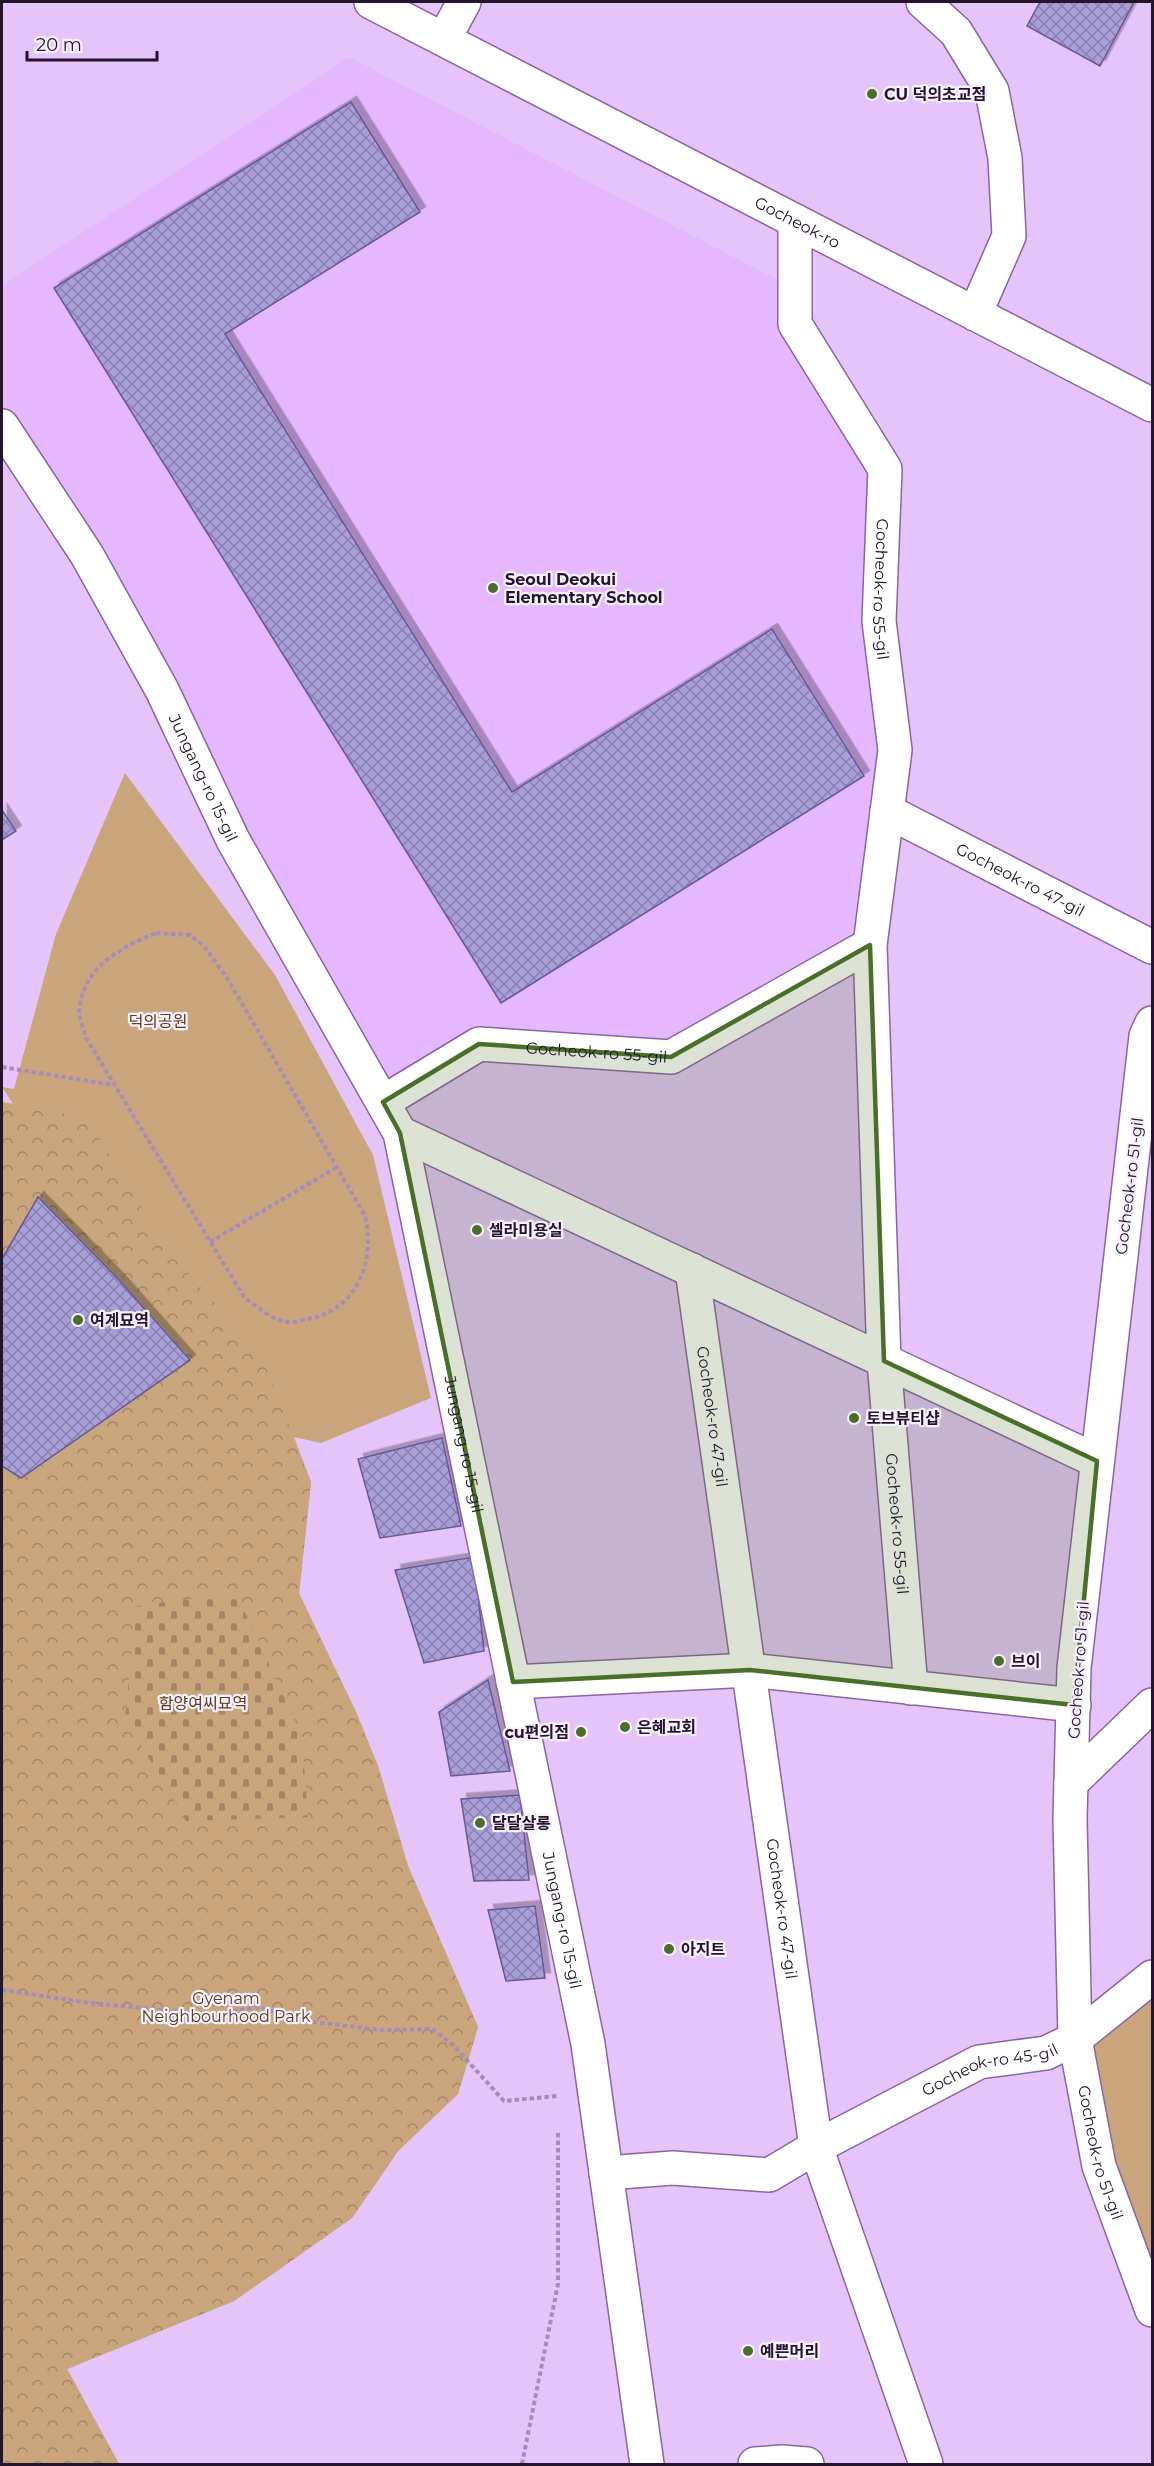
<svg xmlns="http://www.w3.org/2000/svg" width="1154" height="2466" font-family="Montserrat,'Noto Sans KR',sans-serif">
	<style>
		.built { fill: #e4b7ff }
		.green { fill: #c8a57a }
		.forest { fill: url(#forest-crowns) }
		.cemetery { fill: url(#cemetery-stones) }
		.building { fill: url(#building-cross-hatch); stroke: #655897; stroke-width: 1.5; filter: url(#shadow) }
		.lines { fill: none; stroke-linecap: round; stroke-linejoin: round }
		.street-casing { stroke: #8b65a1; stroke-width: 36 }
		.secondary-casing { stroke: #8b65a1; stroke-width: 36 }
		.path { stroke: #a68bb6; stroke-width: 4; stroke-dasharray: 4.5 3; stroke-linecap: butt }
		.street { stroke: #fff; stroke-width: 33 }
		.secondary { stroke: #fff; stroke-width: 33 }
		.marked { fill: #4a6f29; fill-opacity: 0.2; stroke: #4a6f29; stroke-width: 4.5; stroke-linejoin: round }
		.poi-dot { fill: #4a6f29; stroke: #f9f0fe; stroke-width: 2 }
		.labels { text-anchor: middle; stroke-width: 4.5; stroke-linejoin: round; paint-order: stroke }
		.poi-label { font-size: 16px; font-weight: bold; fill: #24152d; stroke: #f9f0fe; text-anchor: start }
		.street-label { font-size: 16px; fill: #24152d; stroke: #f9f0fe }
		.park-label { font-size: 16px; fill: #5a3d14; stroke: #f9f0fe }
	</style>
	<defs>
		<pattern id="forest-crowns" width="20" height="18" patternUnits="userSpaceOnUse" patternTransform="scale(1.5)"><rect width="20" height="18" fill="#c8a57a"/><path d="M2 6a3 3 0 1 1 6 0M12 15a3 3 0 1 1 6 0" fill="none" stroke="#a28564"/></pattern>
		<pattern id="cemetery-stones" width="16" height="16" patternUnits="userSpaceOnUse" patternTransform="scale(1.5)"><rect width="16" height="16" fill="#c8a57a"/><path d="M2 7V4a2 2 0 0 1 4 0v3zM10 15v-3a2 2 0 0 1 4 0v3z" fill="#a28564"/></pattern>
		<pattern id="building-cross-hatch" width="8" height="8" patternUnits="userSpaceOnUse" patternTransform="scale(1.5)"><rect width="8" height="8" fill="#a89ed8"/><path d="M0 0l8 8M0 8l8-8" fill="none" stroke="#8980b0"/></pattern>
		<filter id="shadow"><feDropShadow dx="5.5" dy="-5.5" stdDeviation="0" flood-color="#0004"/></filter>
	</defs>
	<rect width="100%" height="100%" fill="#e5c5f9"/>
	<polygon class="built" points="349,57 795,289 885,469 895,750 870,945 671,1057 479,1044 383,1102 2,426 2,286"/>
	<g class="green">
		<polygon points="125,773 275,975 373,1155 431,1398 321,1443 294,1437 311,1482 299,1593 356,1712 378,1766 408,1866 478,2027 458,2094 398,2151 352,2218 234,2301 67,2369 119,2464 2,2464 2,1102 13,1104 2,1087 14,1089 56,934"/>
		<polygon points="1152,1977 1152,2310 1075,2039"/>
	</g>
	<polygon class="forest" points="2,1102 86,1118 173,1256 262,1357 311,1482 299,1594 356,1712 378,1766 408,1866 478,2027 458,2094 398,2151 352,2218 234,2301 67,2369 119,2464 2,2464"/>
	<polygon class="cemetery" points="236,1593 302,1736 308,1817 186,1821 125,1718 136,1606"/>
	<g class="building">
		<polygon points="1040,2 1134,2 1100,66 1027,26"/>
		<polygon points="351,102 420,212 225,334 512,792 772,629 864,776 501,1003 54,288"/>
		<polygon points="2,810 16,831 2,840"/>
		<polygon points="38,1197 119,1280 190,1360 21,1478 2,1466 2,1259"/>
		<polygon points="442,1438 461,1526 380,1538 358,1459"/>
		<polygon points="474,1557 484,1651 424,1663 395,1570"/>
		<polygon points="488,1680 510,1771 451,1776 439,1712"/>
		<polygon points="520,1795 529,1880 474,1881 461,1799"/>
		<polygon points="535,1906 545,1978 506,1981 488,1910"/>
	</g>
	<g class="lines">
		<g class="street-casing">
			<g id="street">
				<polyline points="923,2 956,32 992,91 1005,158 1009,236 975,314"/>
				<polyline points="444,39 464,2"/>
				<path id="s1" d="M795 221V324L885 469 879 621 895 750 870 945 884 1361 911 1688"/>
				<path id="s2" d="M2 426 87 555 162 690 233 840 400 1133 588 2044 647 2464"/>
				<path id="s3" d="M887 811 1152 947"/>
				<path id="s4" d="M1152 1023 1146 1036 1074 1668 1070 1819 1075 2039 1099 2166 1152 2310"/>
				<path id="s5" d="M383 1102 479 1044 671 1057 870 945"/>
				<polyline points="400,1133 1097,1461"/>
				<path id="s6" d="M692 1270 816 2147 926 2464"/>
				<polyline points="513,1682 750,1670 1074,1705"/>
				<polyline points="1071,1783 1152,1705"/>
				<path id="s7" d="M606 2173 673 2168 769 2175 816 2147 979 2062 1046 2053 1075 2039 1152 1977"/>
				<polyline points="755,2464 782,2462 807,2464"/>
			</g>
		</g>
		<g class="secondary-casing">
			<g id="secondary">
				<path id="s8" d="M371 2 1152 405"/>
			</g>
		</g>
		<g class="path">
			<path d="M156 933 190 935 204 946 229 981 365 1216C376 1261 357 1311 307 1319 301 1320 294 1323 288 1322 273 1321 256 1306 244 1297L86 1038C84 1030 79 1018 79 1010 84 966 120 948 156 933Z"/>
			<polyline points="2,1067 113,1085"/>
			<polyline points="210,1242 337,1167"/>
			<polyline points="2,1990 90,2003 217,2015 256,2007 314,2022 381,2030 432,2029 454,2046 504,2101 557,2096"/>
			<polyline points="522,2464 558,2284 558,2133"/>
		</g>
		<use href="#street" class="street"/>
		<use href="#secondary" class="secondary"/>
	</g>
	<path class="marked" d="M870 945 884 1361 1097 1461 1074 1705 750 1670 513 1682 400 1133 383 1102 479 1044 671 1057Z"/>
	<g class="poi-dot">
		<circle cx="872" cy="94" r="6"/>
		<circle cx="493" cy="588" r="6"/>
		<circle cx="477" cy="1230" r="6"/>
		<circle cx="78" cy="1320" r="6"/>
		<circle cx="854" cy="1418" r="6"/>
		<circle cx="999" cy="1661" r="6"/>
		<circle cx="625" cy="1727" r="6"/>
		<circle cx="581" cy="1732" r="6"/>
		<circle cx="480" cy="1823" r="6"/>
		<circle cx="669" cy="1949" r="6"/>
		<circle cx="748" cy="2351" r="6"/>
	</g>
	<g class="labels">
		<g class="poi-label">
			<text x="884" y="100">CU 덕의초교점</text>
			<text x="505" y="585">Seoul Deokui<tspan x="505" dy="18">Elementary School</tspan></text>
			<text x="489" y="1236">셀라미용실</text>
			<text x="90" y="1326">여계묘역</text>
			<text x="866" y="1424">토브뷰티샵</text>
			<text x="1011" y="1667">브이</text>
			<text x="637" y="1733">은혜교회</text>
			<text x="569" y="1738" text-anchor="end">cu편의점</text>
			<text x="492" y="1829">달달살롱</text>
			<text x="681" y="1955">아지트</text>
			<text x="760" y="2357">예쁜머리</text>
		</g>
		<g class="street-label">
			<text dy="6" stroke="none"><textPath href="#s8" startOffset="480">Gocheok-ro</textPath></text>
			<text dy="6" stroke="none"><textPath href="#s1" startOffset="394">Gocheok-ro 55-gil</textPath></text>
			<text dy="6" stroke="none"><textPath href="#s2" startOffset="406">Jungang-ro 15-gil</textPath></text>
			<text dy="6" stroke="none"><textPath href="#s3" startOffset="150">Gocheok-ro 47-gil</textPath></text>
			<text dy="6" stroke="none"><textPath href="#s5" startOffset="230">Gocheok-ro 55-gil</textPath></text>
			<text transform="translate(1129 1186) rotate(-83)" y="6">Gocheok-ro 51-gil</text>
			<text dy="6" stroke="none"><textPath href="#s6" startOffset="148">Gocheok-ro 47-gil</textPath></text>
			<text dy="6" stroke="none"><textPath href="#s2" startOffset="1130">Jungang-ro 15-gil</textPath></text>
			<text dy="6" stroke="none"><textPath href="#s1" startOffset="1332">Gocheok-ro 55-gil</textPath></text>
			<text transform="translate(1078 1670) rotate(-86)" y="6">Gocheok-ro 51-gil</text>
			<text dy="6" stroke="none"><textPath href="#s6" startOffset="645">Gocheok-ro 47-gil</textPath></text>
			<text dy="6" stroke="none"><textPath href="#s2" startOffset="1616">Jungang-ro 15-gil</textPath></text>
			<text dy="6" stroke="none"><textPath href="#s7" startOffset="410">Gocheok-ro 45-gil</textPath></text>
			<text dy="6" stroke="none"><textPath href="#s4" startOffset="1138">Gocheok-ro 51-gil</textPath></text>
		</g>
		<g class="park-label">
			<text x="158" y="1027">덕의공원</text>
			<text x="203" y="1709">함양여씨묘역</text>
			<text x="226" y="2004">Gyenam<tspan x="226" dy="18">Neighbourhood Park</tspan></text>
		</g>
	</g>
	<rect width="1154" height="2466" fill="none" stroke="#24152d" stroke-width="6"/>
	<path d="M27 51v9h130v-9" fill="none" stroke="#24152d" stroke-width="3"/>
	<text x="36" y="51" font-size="18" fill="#24152d" stroke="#f9f0fe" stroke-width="4.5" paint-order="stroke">20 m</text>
</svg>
